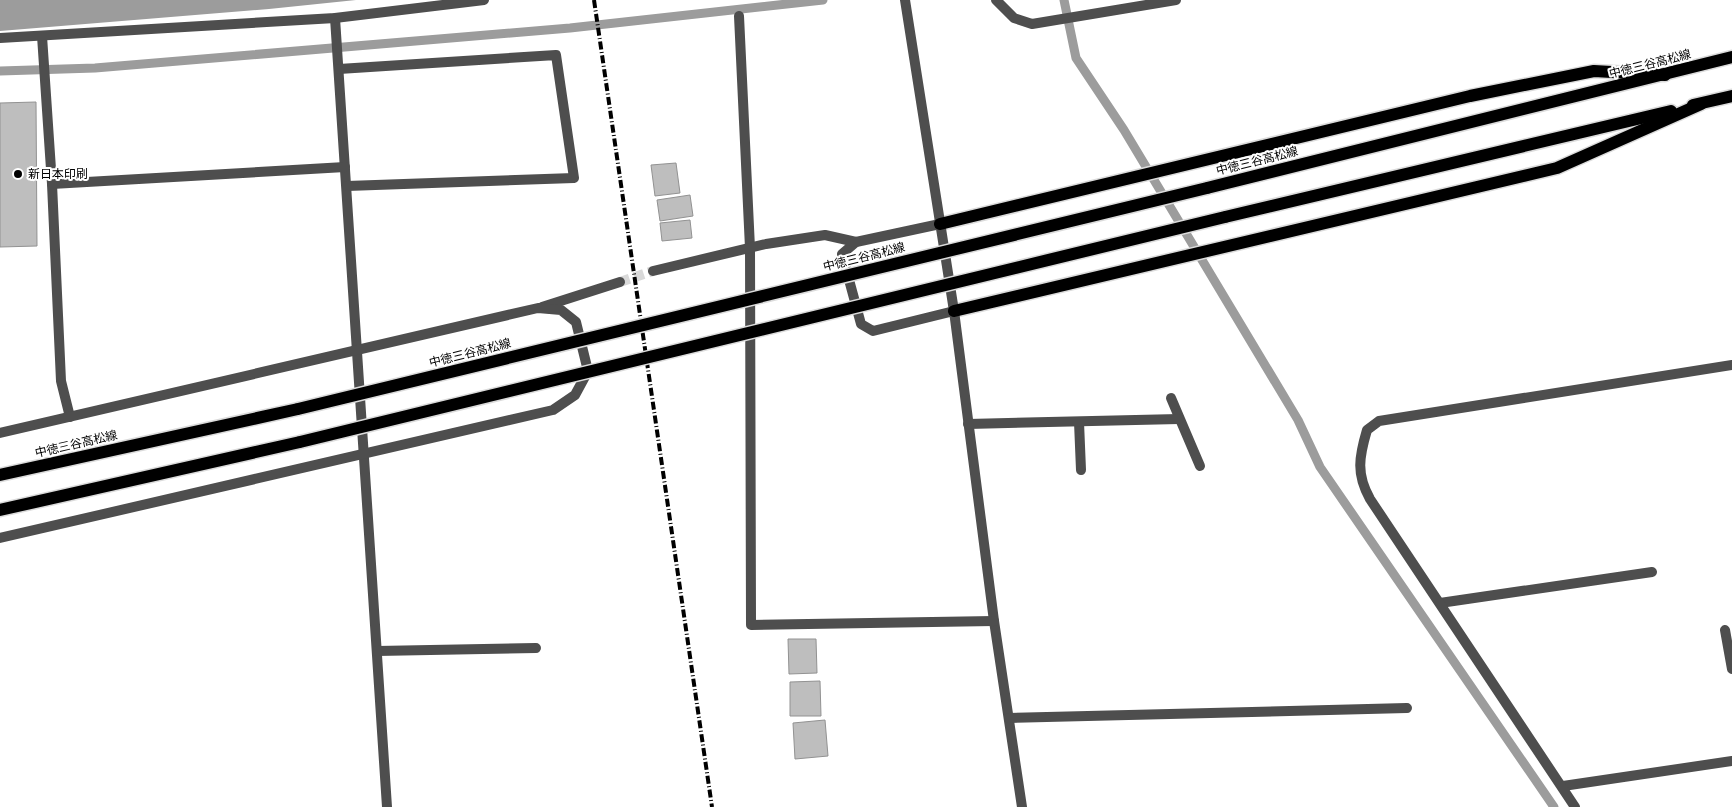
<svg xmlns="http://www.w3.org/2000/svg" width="1732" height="807" font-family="'Fira Sans Condensed','Noto Sans JP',sans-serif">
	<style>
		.water { fill: #9c9c9c }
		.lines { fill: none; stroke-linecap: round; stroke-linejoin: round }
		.stream { stroke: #9c9c9c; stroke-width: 9 }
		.building { fill: #bebebe; stroke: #929292 }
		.street-tunnel { stroke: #d9d9d9; stroke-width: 10; stroke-dasharray: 10 5; stroke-linecap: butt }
		.primary-casing { stroke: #dbdbdb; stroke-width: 15 }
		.street { stroke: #4e4e4e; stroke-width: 10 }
		.primary { stroke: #000; stroke-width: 12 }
		.rail { stroke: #000; stroke-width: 4; stroke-dasharray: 8 2.5 1 2.5; stroke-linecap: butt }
		.primary-bridge-casing { stroke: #dbdbdb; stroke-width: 15; stroke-linecap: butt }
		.primary-bridge { stroke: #000; stroke-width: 12 }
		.poi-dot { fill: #000; stroke: #fff; stroke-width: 2 }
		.labels { text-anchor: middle; stroke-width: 4; stroke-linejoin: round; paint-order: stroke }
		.street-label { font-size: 12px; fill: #000; stroke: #fff }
		.poi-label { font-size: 12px; fill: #000; stroke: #fff; text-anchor: start }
	</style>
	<rect width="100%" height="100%" fill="#fff"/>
	<polygon class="water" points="0,0 356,0 269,9 0,31"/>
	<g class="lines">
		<g class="stream">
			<polyline points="1064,0 1076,58 1124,130 1298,420 1320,467 1554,807"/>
			<polyline points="0,71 95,68 570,28 823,0"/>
		</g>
	</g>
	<g class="building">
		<polygon points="36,102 37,246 0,247 0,103"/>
		<polygon points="676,163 680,193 655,196 651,165"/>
		<polygon points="690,195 693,216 660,221 657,200"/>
		<polygon points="690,220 692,238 662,241 660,223"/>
		<polygon points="788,639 816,639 817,673 789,674"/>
		<polygon points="820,681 821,716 790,716 790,682"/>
		<polygon points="825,720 828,756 795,759 793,723"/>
	</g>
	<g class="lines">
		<polyline class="street-tunnel" points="620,282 653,271"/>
		<g class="primary-casing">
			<g id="primary">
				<polyline points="1693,105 1732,96"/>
				<polyline points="1207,188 1732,57"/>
				<polyline points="1225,217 1671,111"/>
				<polyline points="940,224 1470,96 1594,71 1665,75"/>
				<polyline points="954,311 1557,168 1701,104"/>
				<polyline points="0,475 298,409"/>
				<polyline points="0,510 300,442"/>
			</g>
		</g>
		<g class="street">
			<polyline points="905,0 954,311 994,621 1022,807"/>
			<polyline points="996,0 1014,18 1032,24 1176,0"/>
			<polyline points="739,16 750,248 751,625 994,621"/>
			<polyline points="335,18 387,807"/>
			<polyline points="42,36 52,184 345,167"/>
			<polyline points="0,38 335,18 484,0"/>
			<polyline points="339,69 556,55 574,178 347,186"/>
			<polyline points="52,184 61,381 70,417"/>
			<polyline points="940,224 856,242 842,254 861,324 873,331 954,311"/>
			<polyline points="653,271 766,244 825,235 856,242"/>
			<polyline points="542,307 620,282"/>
			<polyline points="1171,398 1200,466"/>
			<polyline points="1079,422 1081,470"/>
			<polyline points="968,424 1179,419"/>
			<polyline points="0,433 538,308 561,310 576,322 588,371 575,395 553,410 0,538"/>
			<polyline points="1440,603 1652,572"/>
			<polyline points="1725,630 1732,669"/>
			<polyline points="377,651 536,648"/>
			<polyline points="1009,718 1407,708"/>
			<polyline points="1563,786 1732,761"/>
			<path d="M1575 807 1370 499C1356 474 1359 457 1367 430L1379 421 1732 365"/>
		</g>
		<use href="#primary" class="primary"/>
		<polyline class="rail" points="594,0 712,807"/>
		<g class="primary-bridge-casing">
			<g id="primary-bridge">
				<polyline points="298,409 1207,188"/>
				<polyline points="300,442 1225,217"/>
			</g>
		</g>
		<use href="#primary-bridge" class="primary-bridge"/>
	</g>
	<circle class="poi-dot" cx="18" cy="174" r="5"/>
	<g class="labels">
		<g class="street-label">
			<text transform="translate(1650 64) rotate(-14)" y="4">中徳三谷高松線</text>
			<text transform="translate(1257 161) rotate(-14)" y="4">中徳三谷高松線</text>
			<text transform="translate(864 257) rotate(-14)" y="4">中徳三谷高松線</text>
			<text transform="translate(470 353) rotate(-14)" y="4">中徳三谷高松線</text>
			<text transform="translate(76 444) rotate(-13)" y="4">中徳三谷高松線</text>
		</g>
		<g class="poi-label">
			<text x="28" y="178">新日本印刷</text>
		</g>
	</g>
</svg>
